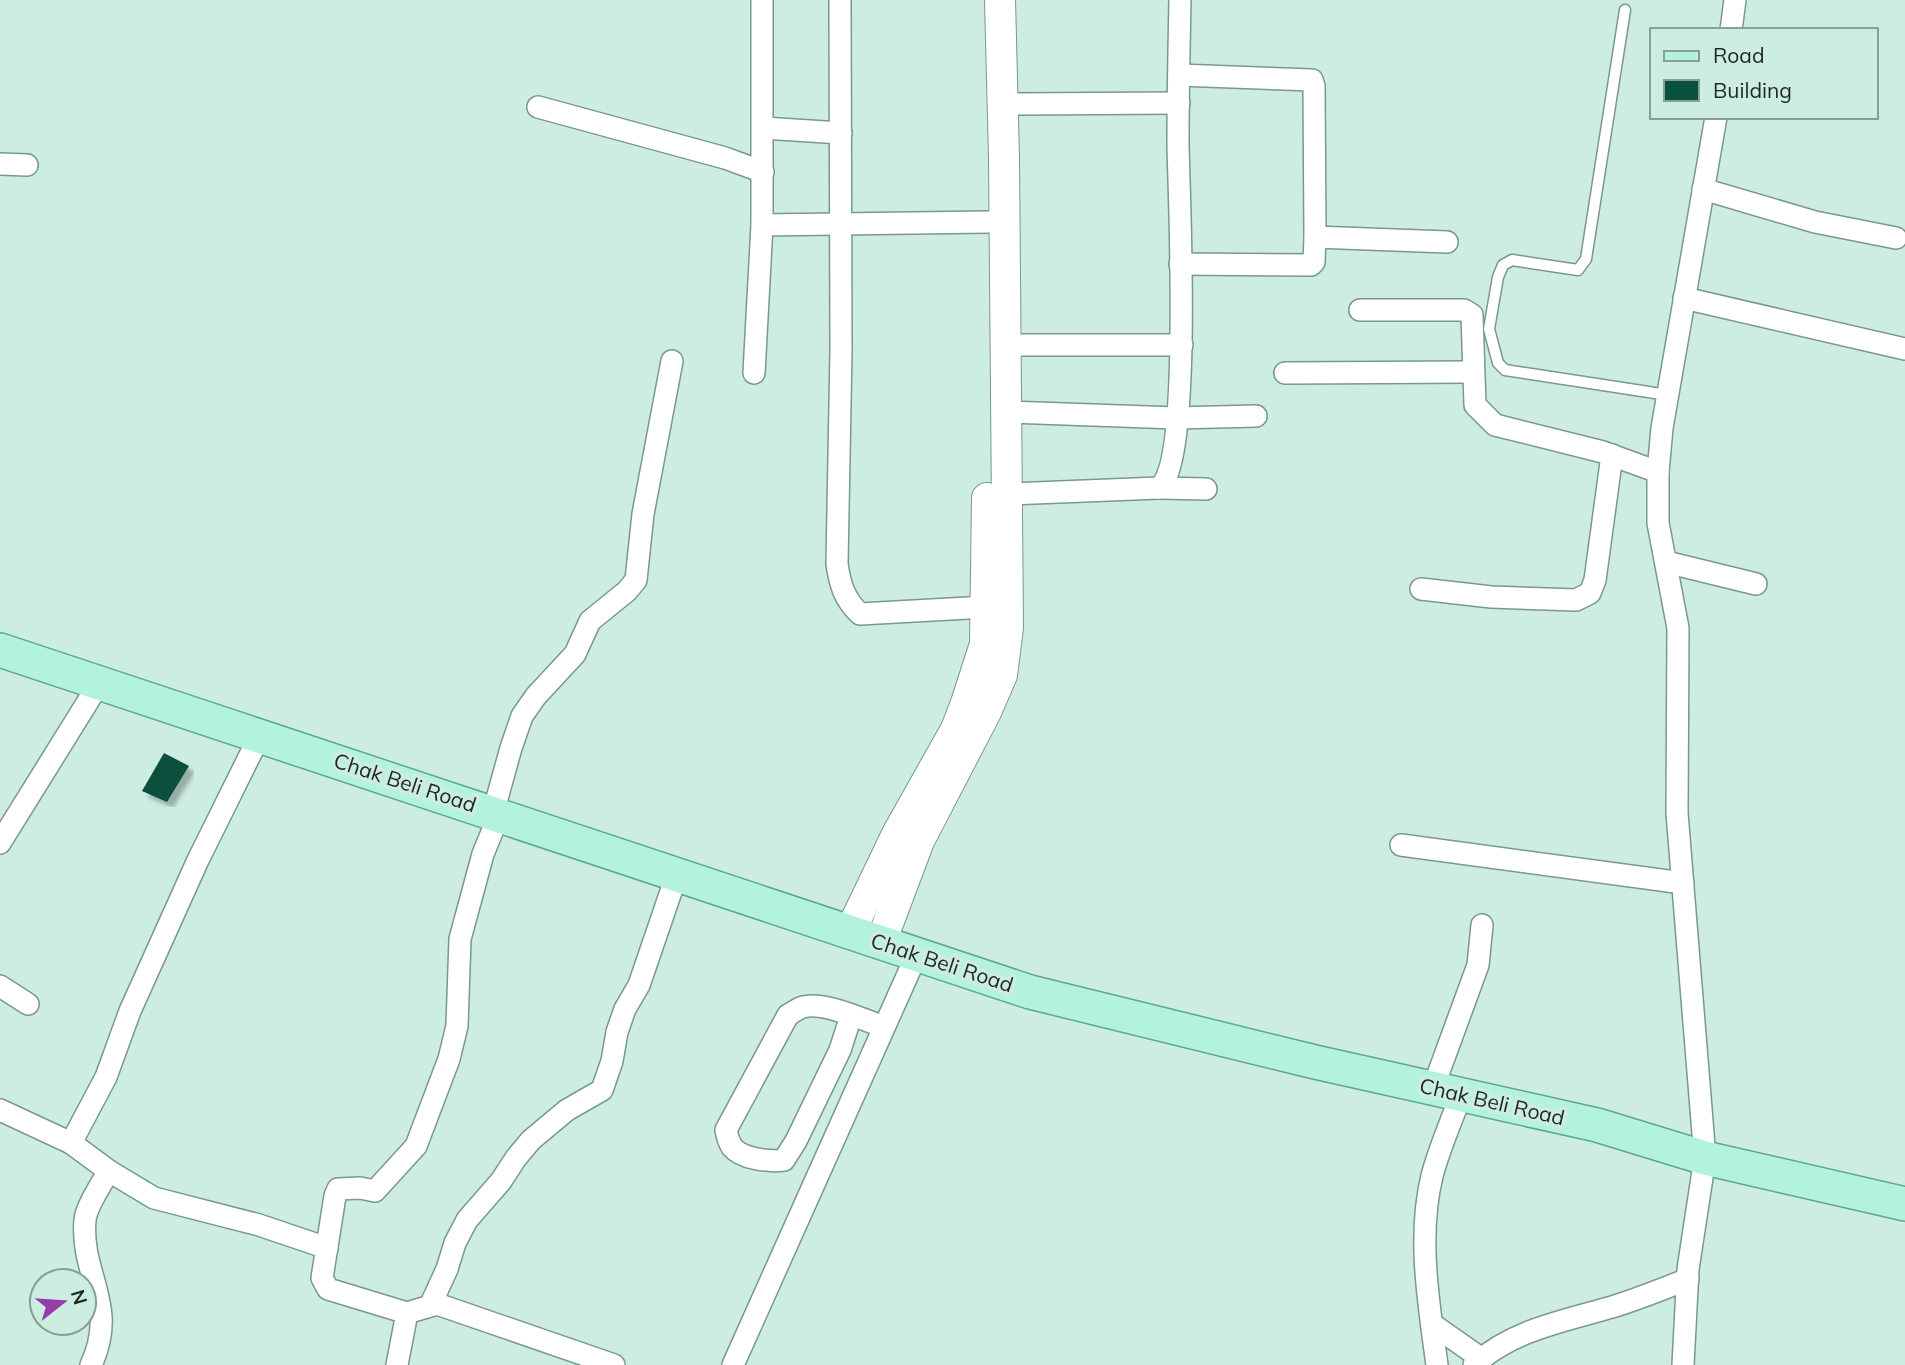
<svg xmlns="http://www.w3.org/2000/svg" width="1905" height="1365" font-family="Mulish,sans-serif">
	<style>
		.building { fill: #07503e; filter: url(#shadow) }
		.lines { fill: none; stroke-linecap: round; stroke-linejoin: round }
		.lane-casing { stroke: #7a988d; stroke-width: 13 }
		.street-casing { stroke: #7a988d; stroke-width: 24 }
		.secondary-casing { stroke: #7a988d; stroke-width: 32 }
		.primary-casing { stroke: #5ea78f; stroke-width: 36 }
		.lane { stroke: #fff; stroke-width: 10 }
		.street { stroke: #fff; stroke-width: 21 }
		.secondary { stroke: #fff; stroke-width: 30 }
		.primary { stroke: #b3f3de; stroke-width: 33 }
		.labels { text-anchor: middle; stroke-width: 7; stroke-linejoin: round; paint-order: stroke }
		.street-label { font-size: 21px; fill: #1d2924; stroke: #cdede1 }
	</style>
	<defs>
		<filter id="shadow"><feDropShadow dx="6" dy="6" stdDeviation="2" flood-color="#0004"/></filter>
	</defs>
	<rect width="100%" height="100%" fill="#cdede1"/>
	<polygon class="building" points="164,753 189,766 167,802 142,791"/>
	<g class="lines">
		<g class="lane-casing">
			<polyline id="lane" points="1625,10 1586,259 1578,270 1512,260 1503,265 1498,277 1489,329 1498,363 1505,370 1668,395"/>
		</g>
		<g class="street-casing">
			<g id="street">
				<path d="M840 0 841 350 837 564C840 584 844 599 860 614L986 607"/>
				<polyline points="1731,30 1735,0"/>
				<polyline points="1179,75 1312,80 1314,86 1315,237 1314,262 1311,265 1180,264"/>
				<polyline points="1003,104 1179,103"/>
				<polyline points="538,107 725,158 763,172"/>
				<polyline points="763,128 841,133"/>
				<polyline points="0,164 27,165"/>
				<polyline points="1703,189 1815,222 1896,238"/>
				<polyline points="762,225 989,222"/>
				<polyline points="1315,237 1447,242"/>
				<polyline points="1684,298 1905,349"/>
				<polyline points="1360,310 1464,310 1472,315 1475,405 1495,425 1603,452 1658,472"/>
				<polyline points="1005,345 1182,345"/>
				<polyline points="754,373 762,225 762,0"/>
				<polyline points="1285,373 1473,372"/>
				<polyline points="1006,412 1176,418 1256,416"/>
				<polyline points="1159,488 1206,489"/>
				<path d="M1007 494 1159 488C1192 461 1179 198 1178 145 1178 96 1179 48 1180 0"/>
				<polyline points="1666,562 1756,584"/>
				<polyline points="1421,589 1491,597 1576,600 1590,593 1595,580 1612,455"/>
				<polyline points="493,813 511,748 522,716 536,696 575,654 590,621 627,591 636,580 643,514 672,361"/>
				<polyline points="0,843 100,682"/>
				<polyline points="1401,845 1683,883"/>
				<polyline points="0,986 28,1004"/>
				<path d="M851 1016 840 1050 796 1141 784 1160C769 1162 742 1159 732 1147 729 1142 727 1136 726 1130L788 1015C793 1013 798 1008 803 1007 823 1001 864 1020 884 1027"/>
				<polyline points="1433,1088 1478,965 1482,925"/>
				<polyline points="0,1110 71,1143 109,1171 154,1198 259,1225 327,1248"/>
				<polyline points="71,1143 106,1077 130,1011 198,860 260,735"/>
				<polyline points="430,1306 447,1269 455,1243 467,1220 501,1181 516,1158 531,1140 567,1110 602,1090 612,1061 617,1032 625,1009 639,985 677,874"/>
				<polyline points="407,1313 328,1289 322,1278 335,1196 338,1189 360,1188 375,1191 416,1146 449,1059 457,1026 460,939 483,854 499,815"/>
				<polyline points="1432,1324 1482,1359"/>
				<path d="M91 1365C119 1305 80 1275 85 1220 86 1207 102 1183 109 1171"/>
				<polyline points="397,1365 407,1313 437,1304 614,1365"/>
				<polyline points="733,1365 917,954"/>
				<path d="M1437 1365C1429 1305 1417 1237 1432 1176 1439 1149 1451 1122 1461 1095"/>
				<path d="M1474 1365C1512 1330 1564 1321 1612 1307 1638 1299 1663 1289 1688 1279"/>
				<polyline points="1683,1365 1688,1269 1705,1158 1677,813 1678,628 1658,523 1658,472 1662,428 1716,117"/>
			</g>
		</g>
		<g class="secondary-casing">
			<g id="secondary">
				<polyline points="850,932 897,834 956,729 966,703 985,644 987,498"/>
				<polyline points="881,942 919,841 986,712 1002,675 1008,628 1004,158 1000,0"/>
			</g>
		</g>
		<g class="primary-casing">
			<polyline id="primary" points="0,650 1030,992 1315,1062 1597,1125 1705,1158 1905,1204"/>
		</g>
		<use href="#lane" class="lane"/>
		<use href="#street" class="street"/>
		<use href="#secondary" class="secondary"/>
		<use href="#primary" class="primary"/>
	</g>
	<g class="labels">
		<g class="street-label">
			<text transform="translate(405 783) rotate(18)" y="7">Chak Beli Road</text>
			<text transform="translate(942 963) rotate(18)" y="7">Chak Beli Road</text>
			<text transform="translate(1492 1102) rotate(13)" y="7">Chak Beli Road</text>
		</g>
	</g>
	<rect x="1650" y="28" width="228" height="91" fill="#cdede1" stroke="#879f95" stroke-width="2"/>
	<rect x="1664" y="51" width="35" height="10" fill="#b3f3de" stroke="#879f95" stroke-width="2"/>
	<text x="1713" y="63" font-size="21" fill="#1d2924">Road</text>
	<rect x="1664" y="80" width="35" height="21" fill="#07503e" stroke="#879f95" stroke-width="2"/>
	<text x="1713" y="98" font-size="21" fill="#1d2924">Building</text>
	<g transform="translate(63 1302) rotate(73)"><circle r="33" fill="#cdede1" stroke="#879f95" stroke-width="2"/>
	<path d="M0-5L12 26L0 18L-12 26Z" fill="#953ca8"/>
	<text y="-10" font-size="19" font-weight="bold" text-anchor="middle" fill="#1d2924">N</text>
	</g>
</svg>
